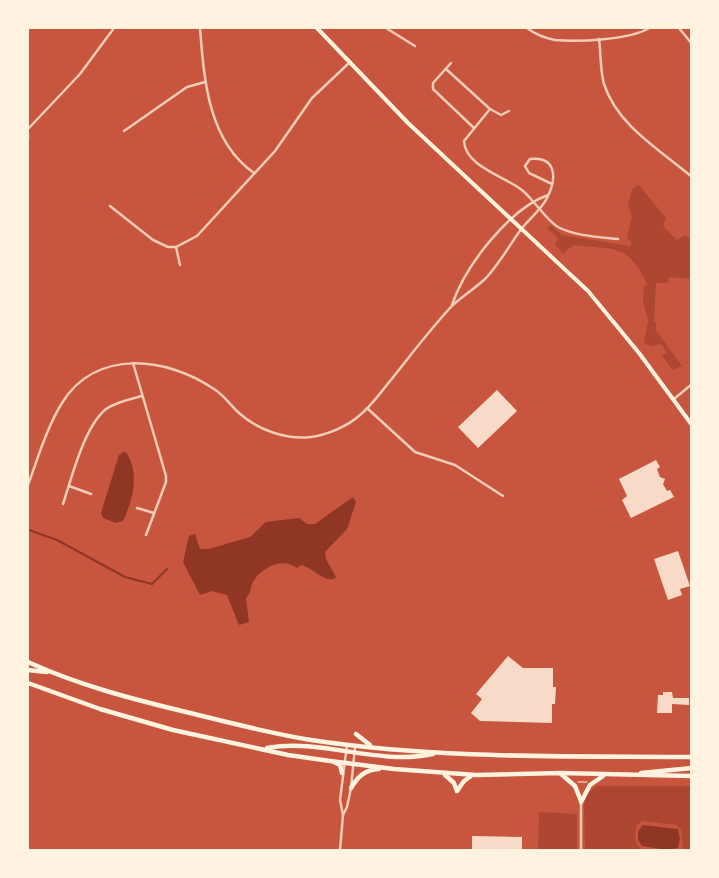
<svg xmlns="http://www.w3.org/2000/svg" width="719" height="878" font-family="Ubuntu,sans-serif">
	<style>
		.green { fill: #ae4732 }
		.water { fill: #8f3625 }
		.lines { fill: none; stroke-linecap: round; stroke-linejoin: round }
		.stream { stroke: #8f3625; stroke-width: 2 }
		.building { fill: #f7dbc8 }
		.path { stroke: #fff3e0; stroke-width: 1 }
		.minor { stroke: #f1ccb7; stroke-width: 2.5 }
		.secondary { stroke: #fff3e0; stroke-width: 4 }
		.trunk { stroke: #fff3e0; stroke-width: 4.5 }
	</style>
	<rect width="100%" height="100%" fill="#c8553d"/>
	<g class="green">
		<path d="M638 184 666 218 663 226 677 240 685 235 691 240V279L669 277 668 283H656L654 322 657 324 655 329 682 366 672 370 662 355 667 353 661 344 652 346 644 343 648 321 643 300 644 287 647 284C627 242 614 250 573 245L563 254 555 244 558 238 547 228 551 225 562 235 630 246 632 243 627 238 632 216 628 206 632 189Z"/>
		<path d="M597 786H691V850H683L681 830 676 825 643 821 637 825C634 836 634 843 643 850H585L584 807 586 794Z"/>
		<polygon points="539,812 577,814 577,850 538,850"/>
	</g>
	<g class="water">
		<path d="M123 452H126C140 474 133 499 123 521L116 523 103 518 101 513 119 455Z"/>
		<path d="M353 497 356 502 347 529 325 552 326 559 336 577 334 579C321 581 312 567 301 565L297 568C283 556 259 568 252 584 250 589 251 593 246 598L249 622 239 625 227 595 212 591 200 595 183 562 189 536 195 534 200 549H209L250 537 266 522 299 518 307 524H315Z"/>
		<polygon points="643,825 678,829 680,839 678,848 667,850 642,846 638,840 638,831"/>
	</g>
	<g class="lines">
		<polyline class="stream" points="29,530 57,540 125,577 152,584 167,569"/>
	</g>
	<g class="building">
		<polygon points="497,390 517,411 478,448 458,427"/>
		<polygon points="656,460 660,467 657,469 660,477 665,479 663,484 667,491 670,490 674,497 631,518 622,500 627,496 619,479"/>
		<polygon points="678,551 690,586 680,589 682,595 668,600 654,559"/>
		<polygon points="508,656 523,668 553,668 553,687 556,687 555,704 552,704 552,723 480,721 471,713 482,699 476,694"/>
		<polygon points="663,692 672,692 673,698 689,698 689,705 672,704 672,713 657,713 658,695 663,695"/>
		<polygon points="472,836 522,837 522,850 472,849"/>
	</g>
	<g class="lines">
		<polyline class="path" points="578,782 587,782"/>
		<g class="minor">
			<path d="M200 28C204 79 208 141 254 173"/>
			<polyline points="386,28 415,46"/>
			<path d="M527 28C535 34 544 38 555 40 578 42 630 40 649 28"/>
			<polyline points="679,28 692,44"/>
			<path d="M599 39C601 53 600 70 604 84 617 125 660 150 692 177"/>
			<polyline points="451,63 433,83 433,89 474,128"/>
			<polyline points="446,69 490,109 501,115 509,111"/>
			<path d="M490 109 464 141C465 167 507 177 523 191 534 200 546 220 558 227 575 236 599 237 618 239"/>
			<polyline points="28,129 80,74 114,28"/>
			<polyline points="124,131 187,87 205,82"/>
			<polyline points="28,134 28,138"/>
			<polyline points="110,206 153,240 168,247 176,247 197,236 275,151 312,98 349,63"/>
			<polyline points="176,247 180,265"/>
			<path d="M452 305C465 266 509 209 548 195"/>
			<polyline points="133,363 166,476 166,482 146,535"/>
			<polyline points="674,399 692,384"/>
			<polyline points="367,408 415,452 455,465 503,496"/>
			<path d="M28 485C38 458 47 427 62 403 96 348 167 357 214 389 224 395 230 405 239 413 258 430 286 440 311 437 327 435 348 426 360 415 370 407 378 396 386 386 407 360 427 333 450 308 460 297 475 289 486 278 500 263 510 244 522 228 530 218 541 210 547 198 557 179 557 156 530 159L525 166 529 173 552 184"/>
			<polyline points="69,486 91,494"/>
			<path d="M63 504C72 477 84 427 106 409 116 402 131 399 142 396"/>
			<polyline points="137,508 154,513"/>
			<polyline points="343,815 340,800 347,745"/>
			<polyline points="340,850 343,815 347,807 351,788 355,747"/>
			<polyline points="581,850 581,802"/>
		</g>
		<polyline class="secondary" points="317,28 408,123 588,291 639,353 692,425"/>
		<g class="trunk">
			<path d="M28 662C78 685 132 699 186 712 227 722 268 733 311 740 437 759 564 756 692 757"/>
			<polyline points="28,670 47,672"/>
			<polyline points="28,683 100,709 173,730 288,755 330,761 394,769 476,775 560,773 692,776"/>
			<polyline points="356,734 370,745"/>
			<path d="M267 748C322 738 377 766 433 754"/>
			<polyline points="334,762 340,765 342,773"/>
			<polyline points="641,773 692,768"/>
			<polyline points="561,774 575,786 581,801"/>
			<polyline points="445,775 454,783 457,791"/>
			<path d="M351 788C358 776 365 770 379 769"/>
			<polyline points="457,791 464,781 471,776"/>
			<polyline points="581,802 590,785 603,776"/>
		</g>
	</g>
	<rect width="719" height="878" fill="none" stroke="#fff3e0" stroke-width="58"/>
</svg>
